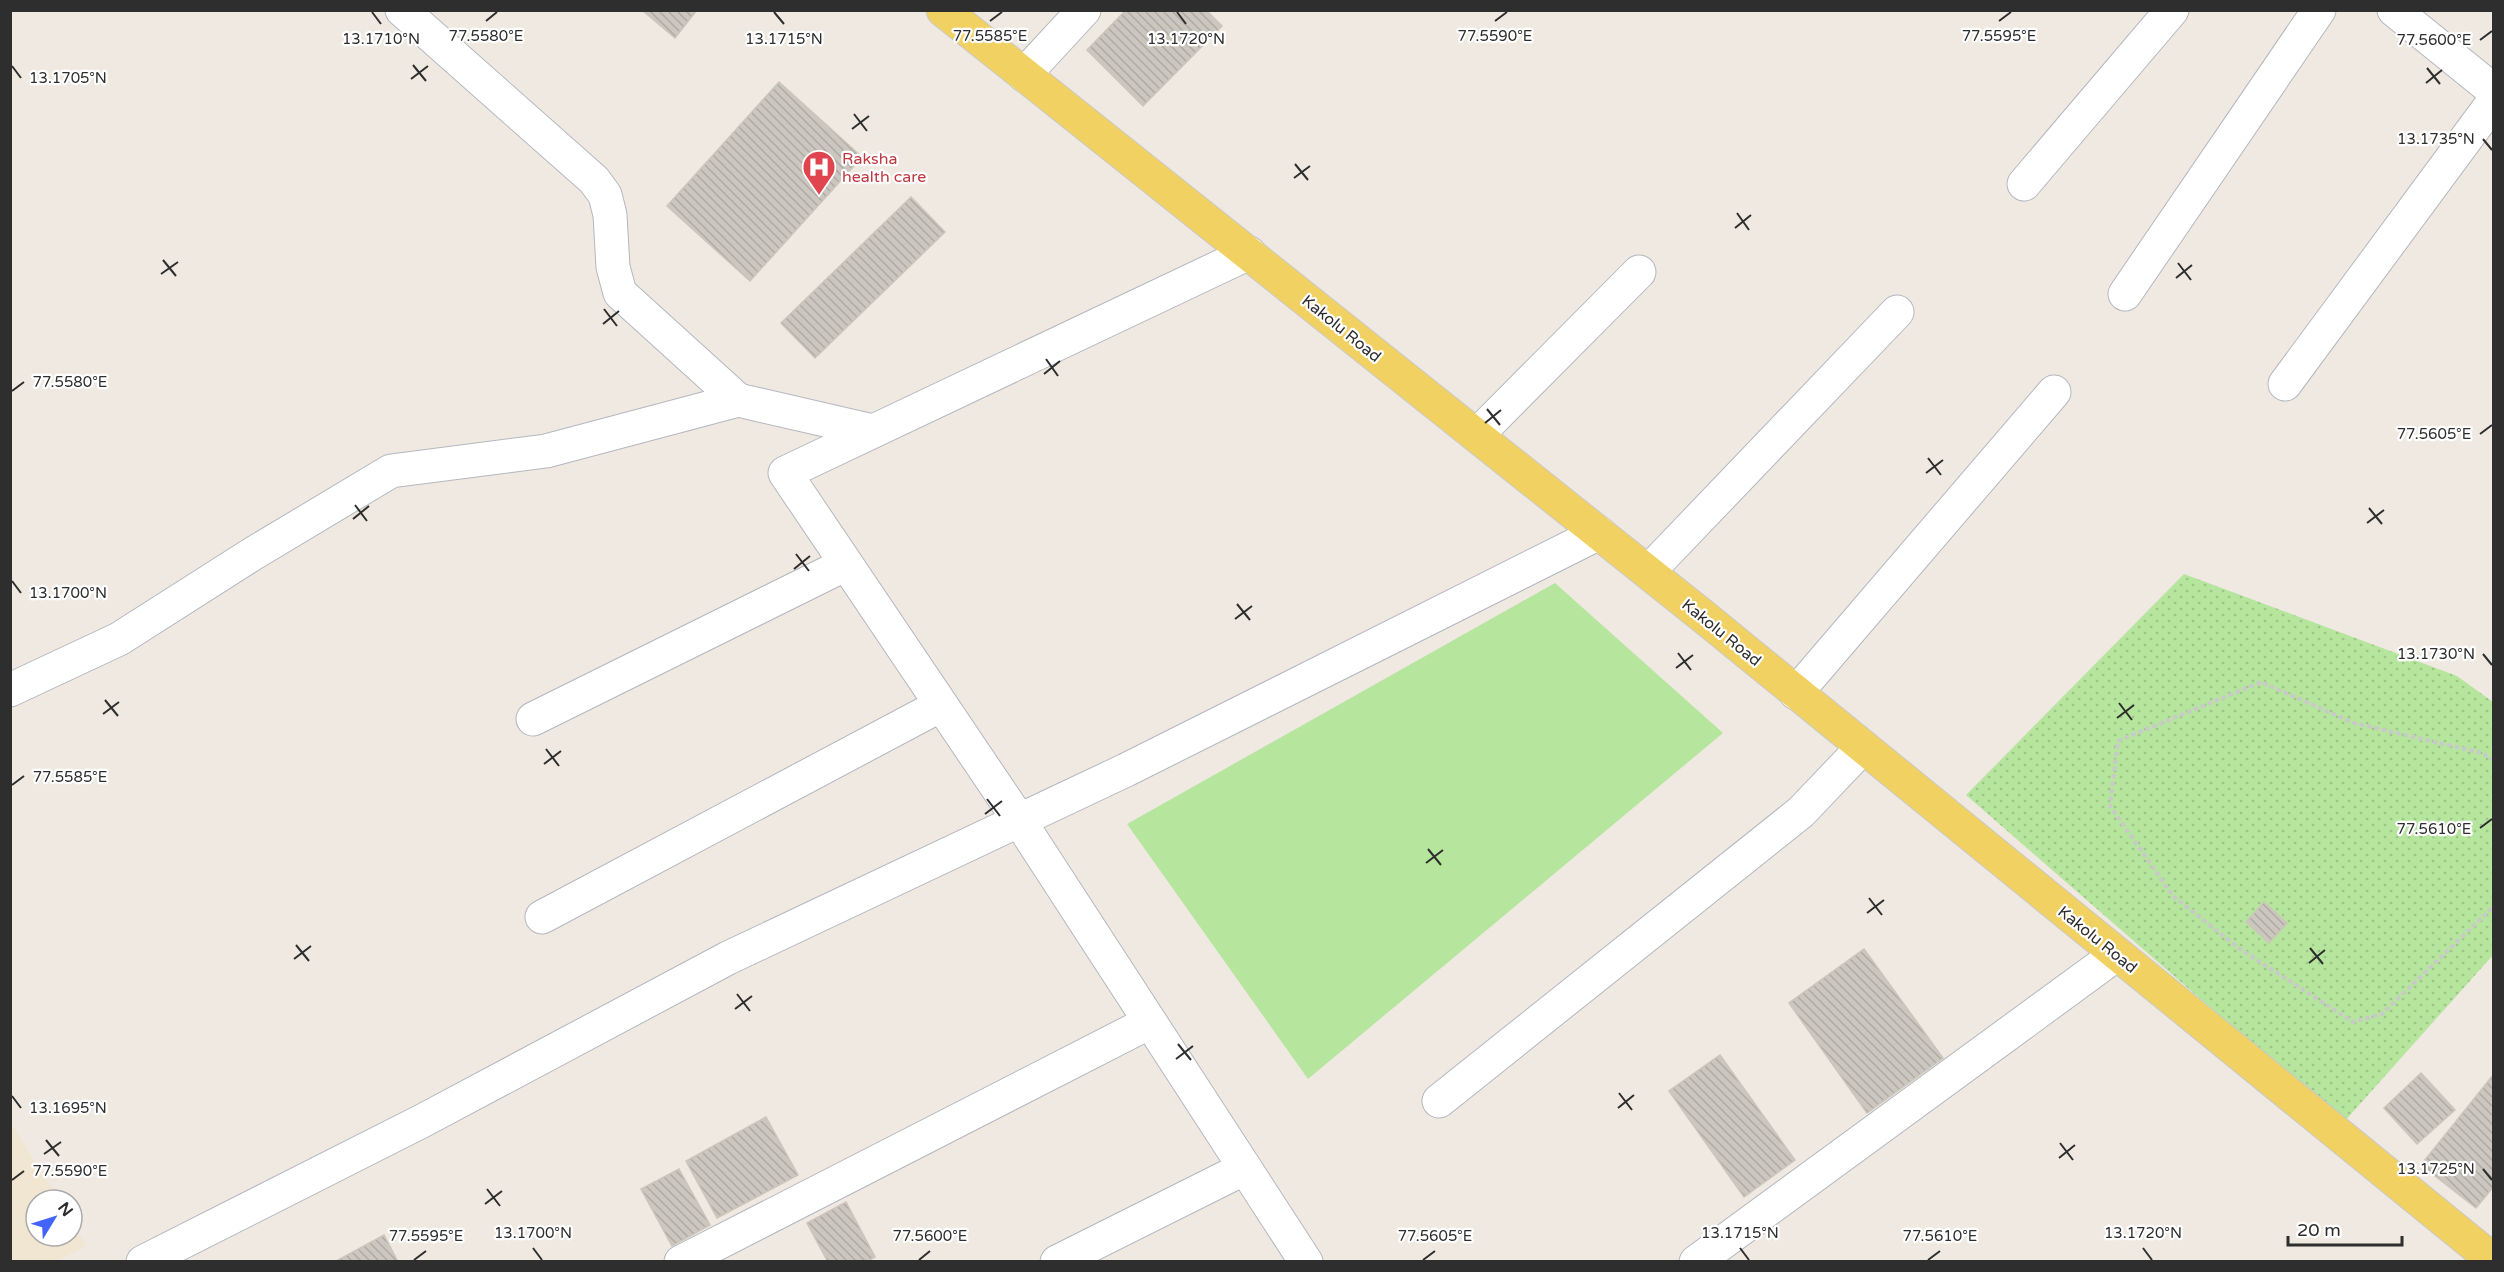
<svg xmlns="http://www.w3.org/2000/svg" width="2504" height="1272" font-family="'Varela Round',sans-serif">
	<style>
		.education { fill: #f0e6d1 }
		.grass { fill: #b6e59e }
		.park { fill: url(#park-dots) }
		.building { fill: url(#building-back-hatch); stroke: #cbc5ba; stroke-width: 1.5 }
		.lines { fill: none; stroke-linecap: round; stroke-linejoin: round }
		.minor-casing { stroke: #b4b7c1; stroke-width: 35 }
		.major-casing { stroke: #c9c9c9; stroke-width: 35 }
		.path { stroke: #c9c9c9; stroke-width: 4; stroke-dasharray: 4.5 3; stroke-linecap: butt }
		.minor { stroke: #fff; stroke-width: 33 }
		.major { stroke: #f2d163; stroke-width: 33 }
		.ticks { fill: none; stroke: #2e2e2e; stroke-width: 2 }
		.labels { text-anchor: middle; stroke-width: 4.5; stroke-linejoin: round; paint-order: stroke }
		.health-label { font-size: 16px; fill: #be3a42; stroke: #fff; text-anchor: start }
		.street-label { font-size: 16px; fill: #2e2e2e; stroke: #fff }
		.ticks-label { font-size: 15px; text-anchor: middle; fill: #2e2e2e; stroke: #fff; stroke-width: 4.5; stroke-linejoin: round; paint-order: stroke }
	</style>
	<defs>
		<pattern id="park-dots" width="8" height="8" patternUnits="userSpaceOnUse" patternTransform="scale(1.5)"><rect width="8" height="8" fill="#b6e59e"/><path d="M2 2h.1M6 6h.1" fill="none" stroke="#9dc588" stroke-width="1.8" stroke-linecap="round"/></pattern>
		<pattern id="building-back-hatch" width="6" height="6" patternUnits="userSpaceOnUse" patternTransform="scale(1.5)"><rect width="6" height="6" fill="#cbc7bf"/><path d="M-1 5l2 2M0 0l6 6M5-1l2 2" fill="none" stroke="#afaba4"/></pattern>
	</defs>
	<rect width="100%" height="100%" fill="#efe9e1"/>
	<polygon class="education" points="10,1121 58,1200 36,1200 36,1236 72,1236 72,1223 86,1246 57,1261 11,1261"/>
	<polygon class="grass" points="1555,583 1723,733 1308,1079 1127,824"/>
	<polygon class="park" points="2184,574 2457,676 2493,702 2493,955 2343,1123 1966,795"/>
	<g class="building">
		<polygon points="642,10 697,10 675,38"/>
		<polygon points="1126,10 1206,10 1222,26 1143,106 1087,50"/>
		<polygon points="779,82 862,157 750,281 667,206"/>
		<polygon points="911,197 945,232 815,358 781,323"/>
		<polygon points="2264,902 2287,923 2269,943 2246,922"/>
		<polygon points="1864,949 1943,1058 1867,1113 1789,1003"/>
		<polygon points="1720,1055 1795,1160 1744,1197 1669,1091"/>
		<polygon points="2421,1073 2455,1110 2417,1144 2384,1108"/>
		<polygon points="2494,1074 2494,1186 2476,1208 2421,1165"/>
		<polygon points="766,1117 798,1175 717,1218 686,1161"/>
		<polygon points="679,1169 710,1225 672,1246 641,1189"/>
		<polygon points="846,1202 875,1257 866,1262 828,1262 807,1223"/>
		<polygon points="384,1235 398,1262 339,1262 338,1260"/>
	</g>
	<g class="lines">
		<g class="minor-casing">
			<g id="minor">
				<polyline points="402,10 594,180 605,195 610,215 613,267 620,293 738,400"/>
				<polyline points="2394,10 2494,91"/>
				<polyline points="1024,75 1084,10"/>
				<polyline points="2024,184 2172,10"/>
				<polyline points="1249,253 785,473 1019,820 1306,1262"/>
				<polyline points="2125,294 2319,10"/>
				<polyline points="2285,384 2494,101"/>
				<polyline points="1477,435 1639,272"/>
				<polyline points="1648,572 1897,312"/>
				<polyline points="10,690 119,639 254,553 391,471 546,451 738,400 873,431"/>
				<polyline points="1796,693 2054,392"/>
				<polyline points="533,719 846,564"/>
				<polyline points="542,917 941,705"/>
				<polyline points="1439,1101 1801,812 1863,747"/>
				<polyline points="143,1262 422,1121 728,958 1126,770 1599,533"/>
				<polyline points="681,1262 1150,1022"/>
				<polyline points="1057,1262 1245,1168"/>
				<polyline points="1696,1262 2117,954"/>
			</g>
		</g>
		<g class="major-casing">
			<polyline id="major" points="943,10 1704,617 2494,1261"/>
		</g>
		<polyline class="path" points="2494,760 2482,753 2354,723 2261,682 2118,741 2110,806 2173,896 2240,949 2353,1022 2382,1014 2494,906"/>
		<use href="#minor" class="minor"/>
		<use href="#major" class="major"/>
	</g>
	<path class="ticks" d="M372 12 381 24M774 12 784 24M1177 12 1186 24M486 21 497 12M990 21 1002 12M1495 21 1507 12M1999 21 2011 12M2480 40 2492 31M413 65 426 81M12 66 21 78M2427 68 2440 84M411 79 428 66M2426 83 2442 70M854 114 867 131M852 129 869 116M2483 139 2492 150M1295 164 1308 180M1294 178 1310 166M1737 213 1749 230M1735 228 1751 215M163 260 176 276M2178 263 2191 280M161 274 178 262M2176 278 2192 265M604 309 617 326M603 324 619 311M1046 359 1058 376M1044 374 1060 361M12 391 24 382M1487 409 1500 425M1485 423 1501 410M2480 434 2492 425M1928 458 1941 475M1926 473 1943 460M355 505 367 521M2369 508 2382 524M353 519 369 506M2367 523 2384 510M796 554 809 571M794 569 810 556M12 581 21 593M1237 604 1250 620M1235 619 1252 606M1678 653 1691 670M2483 654 2492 665M1676 668 1693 655M105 700 118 716M2119 703 2132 720M103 714 119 702M2117 718 2134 705M546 749 559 766M544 764 561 751M12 785 24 776M987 799 1000 816M985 814 1002 801M2480 828 2492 819M1428 849 1441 865M1426 863 1443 850M1869 898 1882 915M1867 913 1884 900M296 945 309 961M2310 948 2323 964M294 959 311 946M2309 963 2325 950M737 994 750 1011M735 1009 752 996M1178 1044 1191 1060M1176 1059 1193 1046M1619 1093 1632 1110M12 1096 21 1108M1618 1108 1634 1095M46 1140 59 1156M2060 1143 2073 1160M44 1154 61 1142M2059 1158 2075 1145M2483 1169 2492 1180M12 1180 24 1171M487 1189 500 1206M485 1204 502 1191M533 1248 542 1260M1740 1248 1749 1260M2143 1248 2152 1260M414 1260 426 1251M919 1260 930 1251M1423 1260 1435 1251M1928 1260 1940 1251"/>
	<defs>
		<g id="hospital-pin" transform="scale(1.725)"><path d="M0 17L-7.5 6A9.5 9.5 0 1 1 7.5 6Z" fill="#e0444e" stroke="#fff"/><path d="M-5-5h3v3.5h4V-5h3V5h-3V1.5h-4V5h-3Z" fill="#fff"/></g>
	</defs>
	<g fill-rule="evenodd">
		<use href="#hospital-pin" x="819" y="167"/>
	</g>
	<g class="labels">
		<g class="health-label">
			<text x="842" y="164">Raksha<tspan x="842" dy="18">health care</tspan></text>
		</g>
		<g class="street-label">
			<text transform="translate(1342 328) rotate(39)" y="6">Kakolu Road</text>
			<text transform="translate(1722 632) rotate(39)" y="6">Kakolu Road</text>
			<text transform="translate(2098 939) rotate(39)" y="6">Kakolu Road</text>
		</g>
	</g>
	<g class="ticks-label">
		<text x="486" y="41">77.5580°E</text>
		<text x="990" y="41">77.5585°E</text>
		<text x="1495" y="41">77.5590°E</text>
		<text x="1999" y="41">77.5595°E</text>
		<text x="1186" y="44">13.1720°N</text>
		<text x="381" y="44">13.1710°N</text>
		<text x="784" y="44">13.1715°N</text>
		<text x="2434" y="45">77.5600°E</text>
		<text x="68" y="83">13.1705°N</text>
		<text x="2436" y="144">13.1735°N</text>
		<text x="70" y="387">77.5580°E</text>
		<text x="2434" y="439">77.5605°E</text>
		<text x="68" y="598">13.1700°N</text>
		<text x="2436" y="659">13.1730°N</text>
		<text x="70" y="782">77.5585°E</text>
		<text x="2434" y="834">77.5610°E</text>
		<text x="68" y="1113">13.1695°N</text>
		<text x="2436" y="1174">13.1725°N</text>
		<text x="70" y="1176">77.5590°E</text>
		<text x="533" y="1238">13.1700°N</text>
		<text x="1740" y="1238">13.1715°N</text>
		<text x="2143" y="1238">13.1720°N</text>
		<text x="426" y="1241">77.5595°E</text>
		<text x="930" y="1241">77.5600°E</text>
		<text x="1435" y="1241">77.5605°E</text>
		<text x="1940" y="1241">77.5610°E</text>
	</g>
	<rect width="2504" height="1272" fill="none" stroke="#2e2e2e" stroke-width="24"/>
	<g transform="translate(54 1218) rotate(52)"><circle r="28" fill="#ffffff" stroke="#ababab" stroke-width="1.5"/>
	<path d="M0-4.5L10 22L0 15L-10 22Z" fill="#4264fb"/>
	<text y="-9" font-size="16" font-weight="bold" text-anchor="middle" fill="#2e2e2e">N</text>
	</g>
	<path d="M2288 1236v9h114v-9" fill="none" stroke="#2e2e2e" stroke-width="3"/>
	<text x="2297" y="1236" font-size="18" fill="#2e2e2e" stroke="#ffffff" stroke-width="4.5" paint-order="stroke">20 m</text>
</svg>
